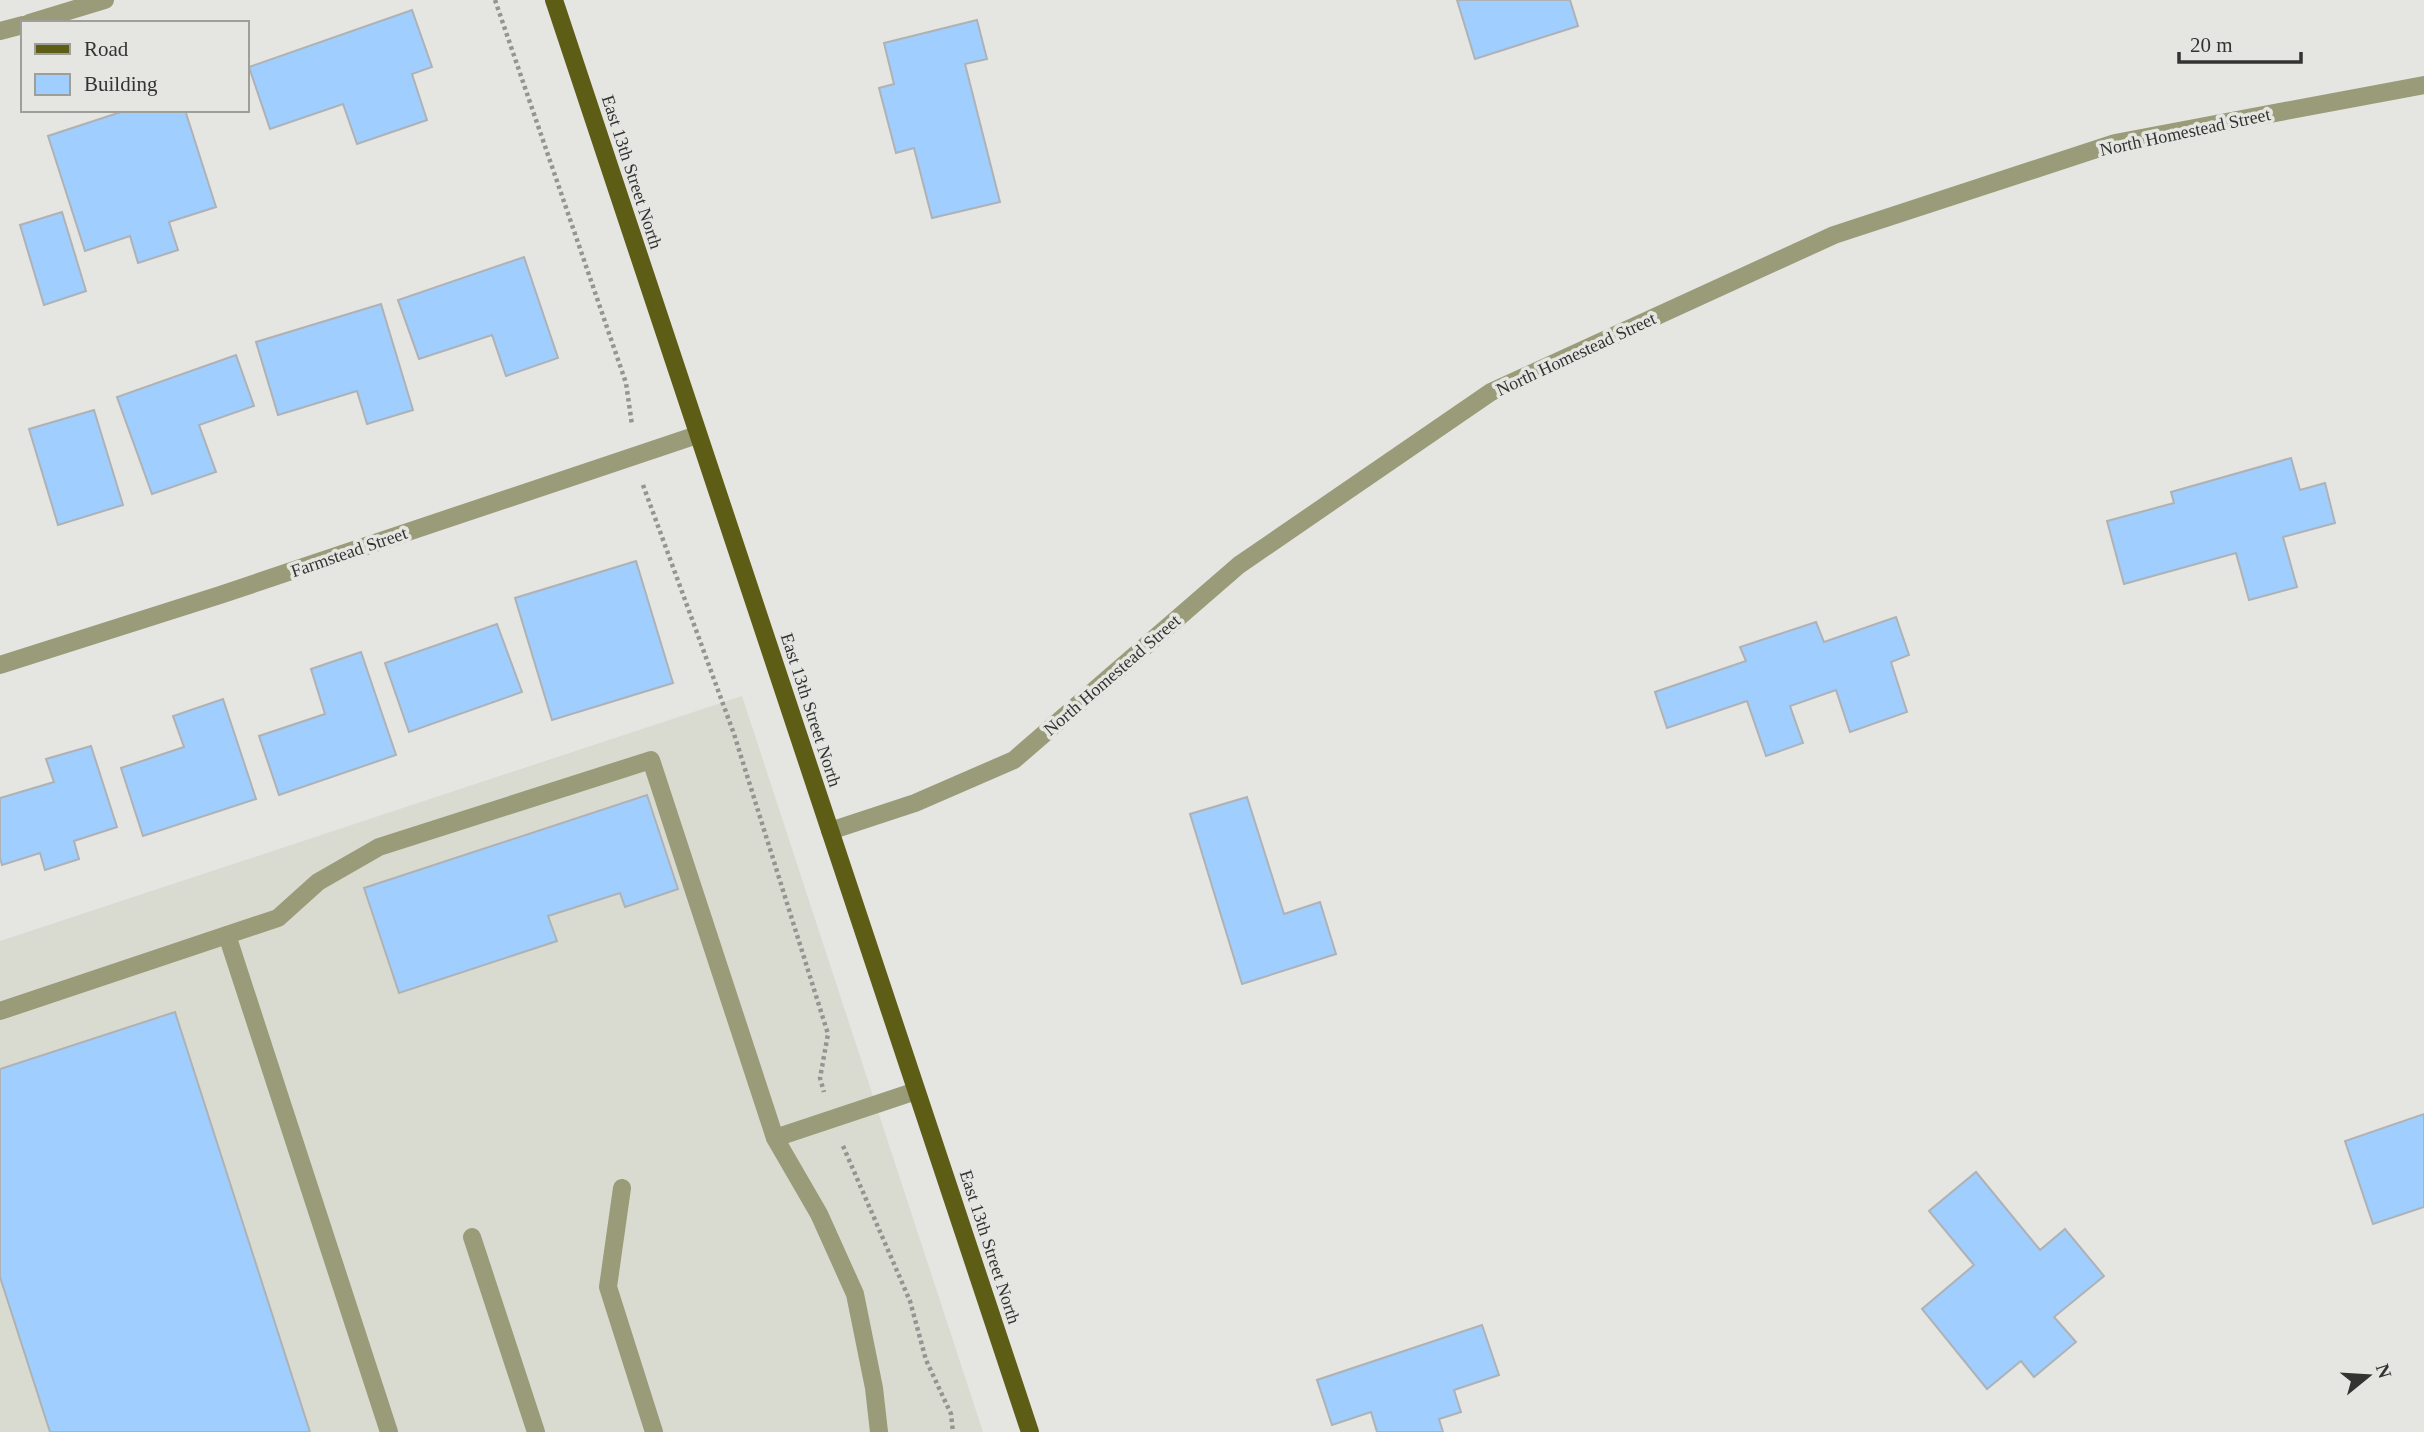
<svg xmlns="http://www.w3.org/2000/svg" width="2424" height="1432" font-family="Georgia,serif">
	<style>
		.built { fill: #dadbd0 }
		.building { fill: #9fceff; stroke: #afb2b5; stroke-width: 2 }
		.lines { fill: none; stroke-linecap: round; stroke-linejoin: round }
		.path { stroke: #949491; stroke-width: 4.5; stroke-dasharray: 3.5 3.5; stroke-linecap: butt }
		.minor { stroke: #9a9b79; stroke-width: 18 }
		.major { stroke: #5e5d16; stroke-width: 18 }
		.labels { text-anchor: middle; stroke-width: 7; stroke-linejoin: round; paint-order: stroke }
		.street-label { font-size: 18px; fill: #333332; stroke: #e5e5e1 }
	</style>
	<rect width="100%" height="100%" fill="#e5e5e1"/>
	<polygon class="built" points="742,696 983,1432 0,1432 0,941"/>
	<g class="building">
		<polygon points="1457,0 1570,0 1578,26 1475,59"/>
		<polygon points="412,10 432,67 412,74 427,120 357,144 343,104 270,129 249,67"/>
		<polygon points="977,20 987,59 965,64 1000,202 932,218 914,148 896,153 879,88 894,84 884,43"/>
		<polygon points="127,110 185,110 216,207 169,222 178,250 138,263 130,236 85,251 48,136"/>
		<polygon points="62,212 86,291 44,305 20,225"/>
		<polygon points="524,257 558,358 506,376 492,335 419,359 398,300"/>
		<polygon points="381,304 413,410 367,424 357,391 278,415 256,342"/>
		<polygon points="236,355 254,406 199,425 216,472 152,494 117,397"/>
		<polygon points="94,410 123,505 58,525 29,429"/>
		<polygon points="2291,458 2300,490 2325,483 2335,523 2283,537 2297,587 2249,600 2236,553 2124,584 2107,521 2174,503 2171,492"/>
		<polygon points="636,561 673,683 552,720 515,598"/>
		<polygon points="1896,617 1909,655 1891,662 1907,712 1850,732 1836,690 1790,706 1803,743 1766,756 1747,701 1667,728 1655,692 1746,661 1740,647 1816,622 1824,642"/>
		<polygon points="497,624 522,692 409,732 385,663"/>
		<polygon points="361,652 396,755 279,795 259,736 325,714 311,669"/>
		<polygon points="223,699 256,799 143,836 121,768 184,747 173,716"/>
		<polygon points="91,746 117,827 74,841 79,859 45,870 40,853 2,865 0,858 0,798 54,782 46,759"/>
		<polygon points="647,795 678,889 625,907 620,893 548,916 557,941 399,993 364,888"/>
		<polygon points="1247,797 1284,914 1320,902 1336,954 1242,984 1190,814"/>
		<polygon points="175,1012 310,1432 50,1432 0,1277 0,1069"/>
		<polygon points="2424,1114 2424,1207 2373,1224 2345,1141"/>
		<polygon points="1976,1172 2040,1250 2065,1229 2104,1276 2054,1317 2076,1342 2034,1377 2021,1361 1987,1389 1922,1309 1974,1265 1929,1211"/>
		<polygon points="1482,1325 1499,1375 1454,1390 1461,1412 1439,1419 1443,1432 1377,1432 1371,1412 1332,1425 1317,1380"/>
	</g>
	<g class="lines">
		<g class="path">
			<polyline points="495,0 626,383 632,425"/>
			<polyline points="643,485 734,734 828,1034 820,1078 824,1092"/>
			<polyline points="843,1146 910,1301 926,1360 951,1414 953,1432"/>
		</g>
		<g class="minor">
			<polyline points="29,23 105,0"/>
			<polyline points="0,31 23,25"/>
			<polyline points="0,665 220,595 697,435"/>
			<polyline points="830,831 915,803 1014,760 1239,565 1491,392 1834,235 2115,143 2424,85"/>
			<polyline points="227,935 389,1432"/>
			<polyline points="0,1011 278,918 318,882 379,847 651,760 775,1138 819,1214 855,1294 874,1388 879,1432"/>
			<polyline points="775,1138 916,1091"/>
			<polyline points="622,1188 608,1287 654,1432"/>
			<polyline points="472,1237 536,1432"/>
		</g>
		<polyline class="major" points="554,0 1030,1432"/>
	</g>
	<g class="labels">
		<g class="street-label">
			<text transform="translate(2185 132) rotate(-12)" y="6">North Homestead Street</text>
			<text transform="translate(632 172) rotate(72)" y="6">East 13th Street North</text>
			<text transform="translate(1576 354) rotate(-25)" y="6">North Homestead Street</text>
			<text transform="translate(349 552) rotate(-19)" y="6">Farmstead Street</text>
			<text transform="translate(1112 675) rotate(-41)" y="6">North Homestead Street</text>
			<text transform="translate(811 710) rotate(72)" y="6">East 13th Street North</text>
			<text transform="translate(990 1247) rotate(72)" y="6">East 13th Street North</text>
		</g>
	</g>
	<rect x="21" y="21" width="228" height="91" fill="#e5e5e1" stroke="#9e9e9b" stroke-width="2"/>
	<rect x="35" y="44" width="35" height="10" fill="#5e5d16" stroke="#9e9e9b" stroke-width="2"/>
	<text x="84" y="56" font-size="21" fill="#333332">Road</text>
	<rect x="35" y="74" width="35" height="21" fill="#9fceff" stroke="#9e9e9b" stroke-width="2"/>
	<text x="84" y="91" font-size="21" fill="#333332">Building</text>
	<g transform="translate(2368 1376) rotate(72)" stroke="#e5e5e1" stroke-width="5" paint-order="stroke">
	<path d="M0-5L12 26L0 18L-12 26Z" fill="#333332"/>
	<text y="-10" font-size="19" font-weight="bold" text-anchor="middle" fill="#333332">N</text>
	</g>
	<path d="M2179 52v10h122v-10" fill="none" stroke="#333332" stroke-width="3.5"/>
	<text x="2190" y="52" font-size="21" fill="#333332" stroke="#e5e5e1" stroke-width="5" paint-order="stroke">20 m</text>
</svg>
